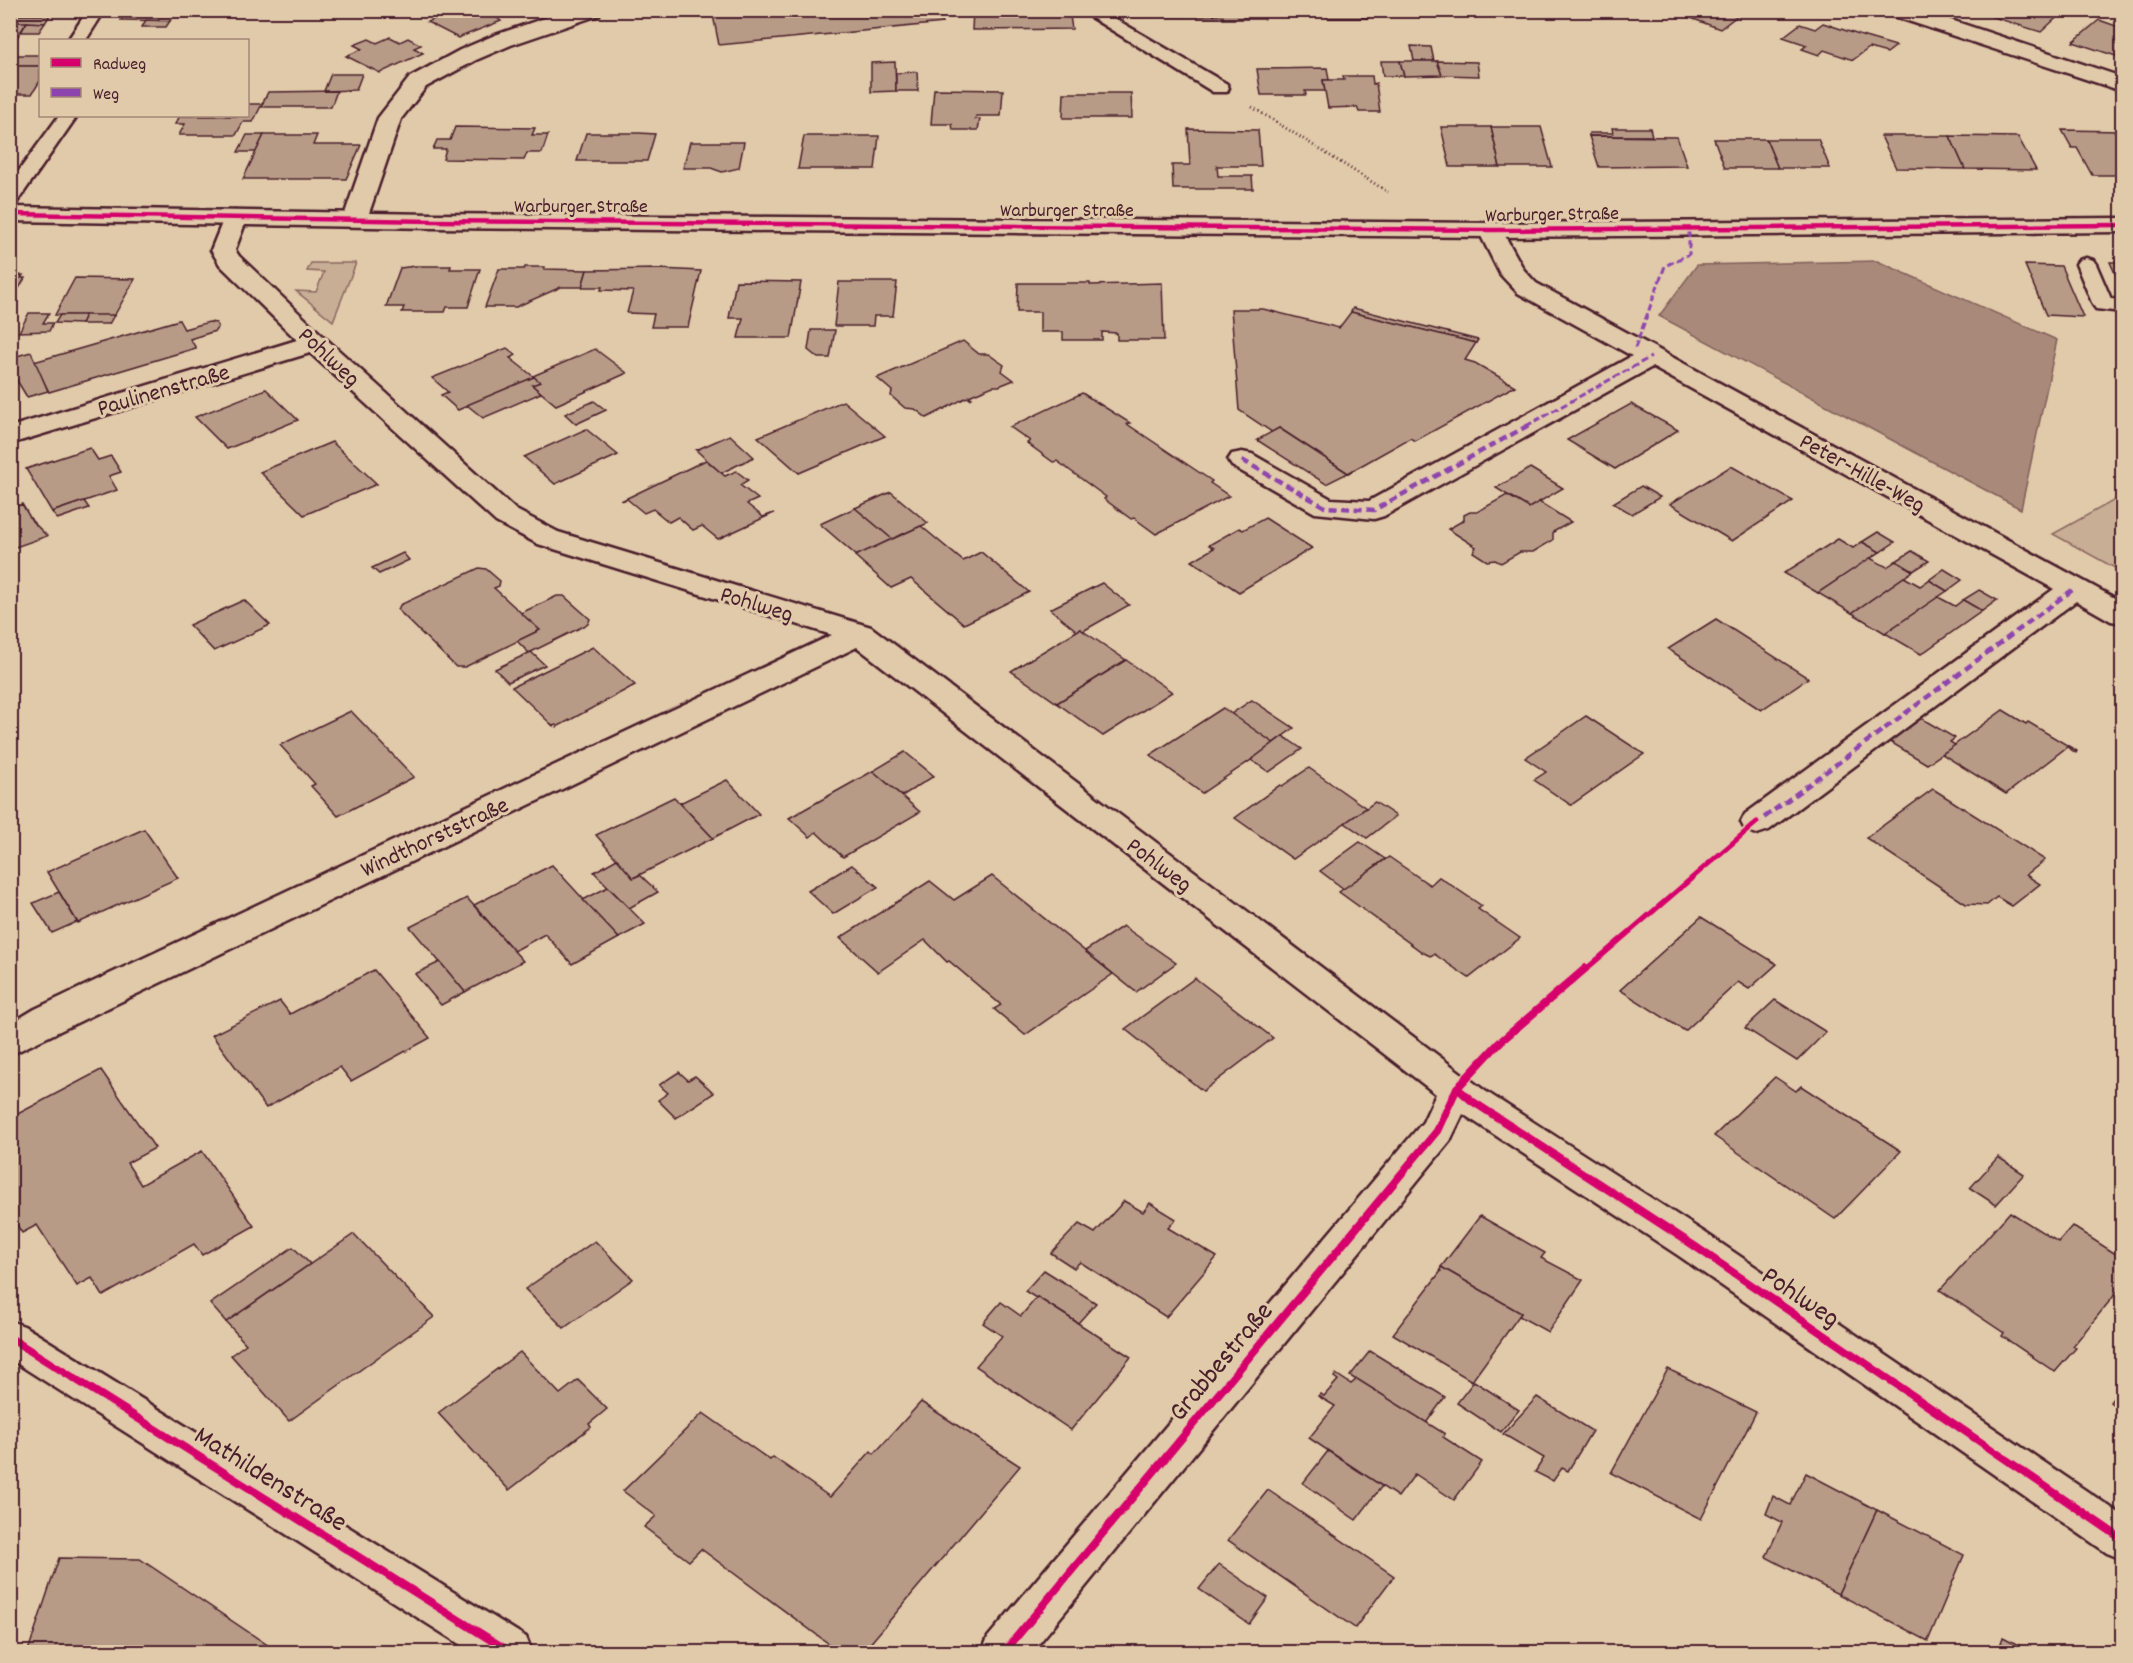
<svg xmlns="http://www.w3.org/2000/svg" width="2133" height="1663" font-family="Dekko,sans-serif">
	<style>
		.green { fill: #c8ae95; stroke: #896660; stroke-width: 1.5 }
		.water { fill: #a8897a; stroke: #825f5a; stroke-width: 1.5 }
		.building { fill: #b79b87; stroke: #4a1f2b; stroke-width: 1.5 }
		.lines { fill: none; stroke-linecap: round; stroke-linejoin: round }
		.lane-casing { stroke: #4a1f2b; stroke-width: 5 }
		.street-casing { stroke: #4a1f2b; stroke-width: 5 }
		.secondary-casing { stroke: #4a1f2b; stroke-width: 5 }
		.path { stroke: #4a1f2b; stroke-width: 3; stroke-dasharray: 1 3; stroke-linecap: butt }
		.lane { fill: #e1caaa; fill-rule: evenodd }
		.street { fill: #e1caaa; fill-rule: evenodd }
		.secondary { fill: #e1caaa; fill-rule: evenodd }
		.quiet-far1 { stroke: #8e44ad; stroke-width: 3; stroke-dasharray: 7 3; stroke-linecap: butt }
		.quiet { stroke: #8e44ad; stroke-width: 4.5; stroke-dasharray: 8 4.5; stroke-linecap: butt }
		.cycleway-far2-casing { stroke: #e1caaa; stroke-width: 8 }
		.cycleway-far1-casing { stroke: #e1caaa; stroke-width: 9 }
		.cycleway-casing { stroke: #e1caaa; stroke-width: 11 }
		.cycleway-far2 { stroke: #d6006c; stroke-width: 4.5 }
		.cycleway-far1 { stroke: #d6006c; stroke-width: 5 }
		.cycleway { stroke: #d6006c; stroke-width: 8 }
		.labels { text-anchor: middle; stroke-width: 6; stroke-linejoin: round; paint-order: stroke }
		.far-street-label { font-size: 20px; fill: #4a1f2b; stroke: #e1caaa }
		.street-label { font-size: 24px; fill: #4a1f2b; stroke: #e1caaa }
		.near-street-label { font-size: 28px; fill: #4a1f2b; stroke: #e1caaa }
	</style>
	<rect width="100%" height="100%" fill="#e1caaa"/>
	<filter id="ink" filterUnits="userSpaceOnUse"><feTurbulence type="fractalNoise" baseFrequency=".0167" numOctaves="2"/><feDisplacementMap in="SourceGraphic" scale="12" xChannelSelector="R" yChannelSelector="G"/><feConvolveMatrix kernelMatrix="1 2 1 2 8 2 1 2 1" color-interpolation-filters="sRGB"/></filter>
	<g filter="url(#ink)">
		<g class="green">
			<polygon points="311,263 356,263 333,321 296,291 316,292 324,272 307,271"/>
			<polygon points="2122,496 2122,572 2053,534"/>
		</g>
		<polygon class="water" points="1877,261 2057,340 2021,509 1659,316 1697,265"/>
		<g class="building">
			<polygon points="10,10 53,10 50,15 10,15"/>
			<polygon points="127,10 176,10 170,21 121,20"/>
			<polygon points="270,10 351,10 270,12"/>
			<polygon points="455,10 486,10 501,21 458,38 427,22"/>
			<polygon points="712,10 938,10 943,23 719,45"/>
			<polygon points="973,10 1069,10 1072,29 972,30"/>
			<polygon points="1132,10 1214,10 1214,16 1133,17"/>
			<polygon points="1214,10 1294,10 1295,16 1264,16 1265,19 1223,19 1223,16 1214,16"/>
			<polygon points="1294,10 1376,10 1377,15 1367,15 1368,18 1328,18 1327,15 1295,16"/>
			<polygon points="1376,10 1456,10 1458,15 1377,15"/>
			<polygon points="1690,10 1719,10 1737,16 1720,29 1683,15"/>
			<polygon points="1983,10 2065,10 2041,32 1980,13"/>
			<polygon points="10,15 50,15 45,23 10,22"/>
			<polygon points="146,20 170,21 166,27 142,27"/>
			<polygon points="2099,20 2122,28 2122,58 2073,42"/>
			<polygon points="10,22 27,22 16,39 10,39"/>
			<polygon points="27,22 45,23 39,32 21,32"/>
			<polygon points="1823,23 1865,37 1896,46 1887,53 1869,48 1853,60 1824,50 1819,55 1802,49 1807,45 1783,37 1800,24 1815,29"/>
			<polygon points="390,37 400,42 408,38 421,45 414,48 423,53 380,73 346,56 362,49 354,45 369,39 377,43"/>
			<polygon points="1411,46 1431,47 1434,61 1414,61"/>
			<rect x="10" y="55" width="30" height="11"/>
			<polygon points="1381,61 1400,61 1404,76 1383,76"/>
			<polygon points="1400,61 1437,61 1442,75 1404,76"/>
			<polygon points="1437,61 1477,62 1479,76 1442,75"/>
			<polygon points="895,62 896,91 871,92 871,63"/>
			<polygon points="10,66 40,66 40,81 32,94 10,94"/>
			<polygon points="1327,68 1329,80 1323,80 1325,91 1305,91 1306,95 1261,95 1257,69"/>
			<polygon points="917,72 918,91 896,91 896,73"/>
			<polygon points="331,74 362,74 356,90 324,91"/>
			<polygon points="1343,76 1372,76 1373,84 1376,83 1380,112 1359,112 1357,107 1328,108 1323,80 1344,80"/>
			<polygon points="934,89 1003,90 1001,116 976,116 975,119 980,119 978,130 953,130 952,124 931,124"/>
			<polygon points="337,91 331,107 261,107 268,92"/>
			<polygon points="1064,93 1131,93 1132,118 1063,118"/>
			<polygon points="248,104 262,104 253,122 243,122 236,135 179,135 185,124 175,124 180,116 248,116"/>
			<polygon points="455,127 535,128 532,135 548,135 542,153 527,153 524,160 443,159 446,149 433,149 437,140 450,140"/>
			<polygon points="1441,127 1491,127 1500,167 1450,167"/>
			<polygon points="1491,127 1541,127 1552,167 1500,167"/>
			<polygon points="1612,128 1650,128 1652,136 1589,136 1589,133 1613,133"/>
			<polygon points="1188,129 1258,130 1261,166 1217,166 1218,176 1252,176 1253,189 1173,189 1172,165 1190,165"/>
			<polygon points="2062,130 2122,131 2122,175 2092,175 2077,148 2072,148"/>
			<polygon points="586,133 639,133 655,134 647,161 577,161"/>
			<polygon points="247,135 264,135 256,152 238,152"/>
			<polygon points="264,135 317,135 313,145 361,145 346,179 243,179"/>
			<polygon points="804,136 879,136 875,169 798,169"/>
			<polygon points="1589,136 1677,137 1687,166 1599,167"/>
			<polygon points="1881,136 1950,136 1965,169 1896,168"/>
			<polygon points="1950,136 2018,137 2036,170 1965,169"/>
			<polygon points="1714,139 1766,139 1778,168 1725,168"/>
			<polygon points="1766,139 1818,139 1830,168 1778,168"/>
			<polygon points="690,142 744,142 739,168 722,172 711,168 683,168"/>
			<polygon points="2110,262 2122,262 2122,289"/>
			<polygon points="2025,265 2061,266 2083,317 2046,315"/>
			<polygon points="416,266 451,266 450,269 480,269 468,307 447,307 445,312 402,312 404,307 386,307 400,268"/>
			<polygon points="525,267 544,267 544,269 587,270 582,287 561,287 516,307 485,307 499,269 524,269"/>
			<polygon points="660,269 701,271 688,327 651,327 654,314 627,313 633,291 601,290 602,287 582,287 587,270"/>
			<polygon points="23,275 21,278 25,278 10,304 10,276"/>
			<polygon points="75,278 135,279 114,316 55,315"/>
			<polygon points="736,281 801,282 791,338 738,338 743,318 729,318"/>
			<polygon points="839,282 897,282 893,316 874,316 873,326 834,326"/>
			<polygon points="1018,283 1090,283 1090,285 1162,283 1164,340 1117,340 1117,333 1102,332 1102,340 1063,340 1063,332 1040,332 1040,312 1017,312"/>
			<polygon points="1353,308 1478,340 1476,343 1351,312"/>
			<polygon points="1231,309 1263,309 1339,328 1351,312 1476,343 1465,360 1475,363 1515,386 1415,441 1410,438 1348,473 1279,428 1272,432 1239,410"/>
			<polygon points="29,313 49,313 43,323 53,323 49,331 19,332"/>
			<polygon points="60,315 85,315 81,324 55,323"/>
			<polygon points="85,315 114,315 109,324 81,324"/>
			<polygon points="179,320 184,329 209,322 216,323 218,327 215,331 190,339 196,348 49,392 34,362"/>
			<polygon points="811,330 835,330 830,358 818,358 808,350"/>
			<polygon points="963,341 979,354 988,354 1004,365 1002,371 1014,380 999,386 993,386 969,396 972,398 970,399 967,397 927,418 915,409 905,408 891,396 892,391 877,378"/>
			<polygon points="507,348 516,355 510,358 534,377 458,410 441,395 448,392 432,378"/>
			<polygon points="595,349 627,373 556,405 532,385 540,382 533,376"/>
			<polygon points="31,352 48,391 27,397 10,369 10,358"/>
			<polygon points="534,377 540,382 532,385 541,393 483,418 467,405"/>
			<polygon points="266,389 298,420 227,449 195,417"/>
			<polygon points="1082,393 1130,423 1127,424 1212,481 1210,483 1229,496 1156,534 1134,518 1131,519 1104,499 1106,497 1057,461 1053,462 1027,443 1030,441 1010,427"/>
			<polygon points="594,401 606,410 576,424 565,414"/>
			<polygon points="843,401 885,436 799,473 758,437"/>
			<polygon points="1631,404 1678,430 1615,469 1567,440"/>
			<polygon points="1279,428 1348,473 1326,484 1257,440"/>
			<polygon points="586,429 618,455 555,484 524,457"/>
			<polygon points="730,435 754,457 721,473 696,450"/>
			<polygon points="332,442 377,484 304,515 260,472"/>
			<polygon points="90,448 98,460 111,456 121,472 109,476 117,490 52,512 26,469"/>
			<polygon points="706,460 725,476 736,471 748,480 740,485 758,499 747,504 763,517 774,513 718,539 702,526 693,530 678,517 669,522 653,509 644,513 627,499 621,501"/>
			<polygon points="1731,466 1793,501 1732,541 1670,504"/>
			<polygon points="1530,468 1563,488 1529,508 1496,488"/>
			<polygon points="1641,486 1660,497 1632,514 1613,503"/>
			<polygon points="891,492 928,523 892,539 855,508"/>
			<polygon points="1507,495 1529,508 1539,502 1571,522 1553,532 1553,540 1533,552 1520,552 1501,563 1495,560 1487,561 1473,552 1476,547 1448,529 1464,520 1464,515 1470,512 1477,512"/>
			<polygon points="84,501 89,508 57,519 52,512"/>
			<polygon points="22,504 32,521 47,536 10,549 10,540 13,539 10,535 10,509"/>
			<polygon points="855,508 892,539 857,556 820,524"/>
			<polygon points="1265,518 1312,548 1239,592 1192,561 1214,548 1209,545 1239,528 1243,530"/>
			<polygon points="921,526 963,561 981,552 1029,592 964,624 911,579 891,588 855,556"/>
			<polygon points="1878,532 1895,542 1880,552 1862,542"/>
			<polygon points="1838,539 1853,548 1862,542 1880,552 1818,593 1784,573"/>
			<polygon points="1912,551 1929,561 1913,571 1896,561"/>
			<polygon points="403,553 409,560 379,574 372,568"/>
			<polygon points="1870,558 1887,567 1896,561 1913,571 1852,613 1818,593"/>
			<polygon points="479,568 486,569 500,581 499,586 494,588 540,630 465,667 456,667 398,610 400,605"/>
			<polygon points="1944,569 1962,580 1947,591 1929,580"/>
			<polygon points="1904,577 1920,586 1929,580 1947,591 1885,633 1852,613"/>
			<polygon points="1102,583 1129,605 1083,631 1080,629 1077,631 1050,609"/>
			<polygon points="1979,590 1997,600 1982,611 1963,600"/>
			<polygon points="557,596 564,596 590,619 588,624 529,653 517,641 540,630 521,613"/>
			<polygon points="1938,597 1955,606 1963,600 1982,611 1921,654 1885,633"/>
			<polygon points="244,600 270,625 214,651 189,625"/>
			<polygon points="1716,619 1808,678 1761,710 1668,649"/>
			<polygon points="1080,629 1126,660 1057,703 1011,671"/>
			<polygon points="593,647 635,685 557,727 556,725 553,726 512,687"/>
			<polygon points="531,652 545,665 508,682 495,669"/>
			<polygon points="1126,660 1172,692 1103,736 1057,703"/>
			<polygon points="1252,700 1294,728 1273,743 1231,714"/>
			<polygon points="1223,708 1275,744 1202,793 1150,755"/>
			<polygon points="2003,710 2026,724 2028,722 2077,751 2076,753 2067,747 2006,794 1942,754"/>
			<polygon points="351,711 414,777 338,816 311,786 315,784 280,745"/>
			<polygon points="1586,716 1644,754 1571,805 1534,780 1546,772 1525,758"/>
			<polygon points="1919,717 1955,738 1950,742 1955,745 1927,764 1887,740"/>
			<polygon points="1283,736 1302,749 1269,772 1251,760"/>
			<polygon points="905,752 934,776 902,796 873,771"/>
			<polygon points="1309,768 1366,808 1293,859 1235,818 1280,785 1282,786"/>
			<polygon points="873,771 920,812 843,857 816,832 810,837 789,818"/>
			<polygon points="727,780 759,814 713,838 680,803"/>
			<polygon points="1933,789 2045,860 2026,875 2040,884 2012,906 1997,897 1987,905 1966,904 1866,838"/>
			<polygon points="674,797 713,838 633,878 596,835"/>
			<polygon points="1375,802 1396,816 1367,838 1345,823"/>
			<polygon points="144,829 178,878 78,923 47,872"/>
			<polygon points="1360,842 1385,859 1344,889 1320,871"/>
			<polygon points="1389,857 1430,885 1439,877 1482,906 1478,909 1520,938 1469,978 1434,954 1430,956 1422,952 1339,892"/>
			<polygon points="617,859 633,878 640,875 658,892 629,908 594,872"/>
			<polygon points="552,865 619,938 572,964 545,934 514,951 474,905"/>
			<polygon points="852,865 878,887 833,914 808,891"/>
			<polygon points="992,876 1113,974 1025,1035 994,1009 1001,1005 949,961 947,962 925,940 878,972 840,938 930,881 954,900"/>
			<polygon points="608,887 645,924 619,938 583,900"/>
			<polygon points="59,892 77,922 52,933 33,903"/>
			<polygon points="467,898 523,961 465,992 410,927"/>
			<polygon points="1701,917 1777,964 1749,989 1738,982 1685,1031 1620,990"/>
			<polygon points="1123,926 1176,963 1136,992 1085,951"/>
			<polygon points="440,962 465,992 441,1005 415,974"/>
			<polygon points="374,970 430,1038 351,1081 340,1067 266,1108 212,1035 280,1001 290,1014"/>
			<polygon points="1195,978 1273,1038 1203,1091 1125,1029"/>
			<polygon points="1775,1000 1826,1032 1797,1061 1745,1028"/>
			<polygon points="101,1070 155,1148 127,1163 141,1185 202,1151 254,1226 202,1255 194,1244 103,1296 92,1278 77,1286 37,1225 22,1233 10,1214 10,1118"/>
			<polygon points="679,1072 688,1080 695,1076 714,1093 676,1118 658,1100 668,1093 659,1085"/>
			<polygon points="1775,1077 1796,1091 1801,1086 1901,1151 1835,1219 1714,1136"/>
			<polygon points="1998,1157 2024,1174 1996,1205 1970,1188"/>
			<polygon points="1124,1201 1143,1212 1150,1203 1176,1219 1168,1228 1217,1257 1166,1317 1080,1262 1074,1268 1051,1253 1079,1224 1095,1233"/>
			<polygon points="2010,1212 2058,1242 2072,1226 2122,1258 2122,1286 2073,1346 2076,1348 2055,1372 2002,1336 2004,1333 1940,1290"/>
			<polygon points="1480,1216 1545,1253 1541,1258 1583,1280 1548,1332 1519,1316 1521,1313 1441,1267"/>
			<polygon points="354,1234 434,1317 289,1421 231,1355 246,1344 226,1322"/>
			<polygon points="595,1241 633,1279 564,1328 525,1289"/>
			<polygon points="293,1247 310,1264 226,1322 210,1304"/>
			<polygon points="1441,1267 1521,1313 1472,1381 1393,1334 1441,1271 1440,1270"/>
			<polygon points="1044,1270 1096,1303 1078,1323 1037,1297 1036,1298 1025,1291"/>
			<polygon points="1037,1297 1131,1357 1071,1430 976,1366 1002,1336 983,1323 1001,1302 1021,1316"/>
			<polygon points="1370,1351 1445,1397 1426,1423 1350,1376"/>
			<polygon points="520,1352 560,1394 578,1380 607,1409 589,1424 591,1427 509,1490 438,1413"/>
			<polygon points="1668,1369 1756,1412 1701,1519 1611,1473"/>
			<polygon points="1336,1374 1351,1384 1357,1379 1445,1434 1443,1437 1482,1462 1454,1500 1415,1474 1398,1497 1309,1438 1335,1406 1318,1396 1320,1394 1324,1396 1338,1380 1334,1377"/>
			<polygon points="1474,1381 1519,1410 1501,1432 1457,1403"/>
			<polygon points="2122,1386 2122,1411 2110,1402"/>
			<polygon points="1537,1397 1592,1431 1568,1471 1562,1468 1553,1481 1535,1472 1544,1458 1503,1434"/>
			<polygon points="921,1402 1020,1466 863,1652 840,1652 701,1549 689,1561 644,1527 656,1516 623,1491 703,1413 770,1460 773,1457 830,1497 871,1451 874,1454"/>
			<polygon points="1328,1451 1382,1486 1356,1520 1303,1483"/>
			<polygon points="1806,1473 1877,1510 1838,1594 1766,1557 1782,1522 1766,1514 1773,1496 1790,1505"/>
			<polygon points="1268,1490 1394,1576 1355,1628 1228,1540"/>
			<polygon points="1877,1510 1964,1555 1928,1641 1838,1594"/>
			<polygon points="59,1558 140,1559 278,1652 28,1651"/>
			<polygon points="1219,1564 1268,1598 1249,1624 1199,1589"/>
			<polygon points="2003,1637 2032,1652 1998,1652"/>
		</g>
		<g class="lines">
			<g class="lane-casing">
				<g id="lane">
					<polygon points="88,10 105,10 86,40 68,40"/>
					<polygon points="1079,10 1100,10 1227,84 1229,88 1227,92 1213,92"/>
					<polygon points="59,116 77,116 17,202 10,204 10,183"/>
					<polygon points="2086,258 2093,260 2096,264 2111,299 2122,300 2122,312 2096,309 2093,305 2076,264 2079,260"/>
				</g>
			</g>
			<g class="street-casing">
				<g id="street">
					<polygon points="568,10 601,10 599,15 511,45 476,60 426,87 401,119 367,219 364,224 355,226 346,224 343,219 378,118 410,77 460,50 495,35"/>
					<polygon points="1888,10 1921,10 2122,77 2122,91 1890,15"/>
					<polygon points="235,211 244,213 247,218 235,250 239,256 324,337 516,510 558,532 871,627 1485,1091 1707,1234 2122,1515 2122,1559 2107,1553 1679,1256 1463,1114 1450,1141 1032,1652 982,1652 988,1637 1423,1122 1436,1094 857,647 10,1055 10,1024 35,1009 832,635 538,544 496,522 310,353 10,444 10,427 297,340 220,265 211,250 226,213"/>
					<polygon points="1490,223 1499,225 1524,270 1536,283 2122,602 2122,623 2111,621 2076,601 1769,830 1757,834 1745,830 1741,822 1745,814 2054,589 1652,367 1384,516 1374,519 1315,513 1232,466 1228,460 1232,454 1242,452 1252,454 1331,499 1369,501 1632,356 1518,293 1500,274 1478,230 1481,225"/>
					<polygon points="10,1321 24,1326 526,1637 532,1652 472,1652 10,1359"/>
				</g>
			</g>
			<g class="secondary-casing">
				<polygon id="secondary" points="10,207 433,214 1490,223 2122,218 2122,232 1490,237 433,228 10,221"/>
			</g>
			<polyline class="path" points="1252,107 1388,192"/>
			<use href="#lane" class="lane"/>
			<use href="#street" class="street"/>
			<use href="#secondary" class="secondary"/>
			<g class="quiet-far1">
				<polyline points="1635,348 1665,266 1689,254 1689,228"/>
				<polyline points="1526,426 1651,357"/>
			</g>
			<g class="quiet">
				<polyline points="1242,460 1325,507 1374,510 1529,425"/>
				<polyline points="1754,825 2075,588"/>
			</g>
			<g class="cycleway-far2-casing">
				<polyline id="cycleway-far2" points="10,214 433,221 1490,230 2122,225"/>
			</g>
			<g class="cycleway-far1-casing">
				<polyline id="cycleway-far1" points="1585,970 1757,822"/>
			</g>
			<g class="cycleway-casing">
				<g id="cycleway">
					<polyline points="1457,1088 1472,1101 1693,1245 2122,1539"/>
					<polyline points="10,1338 510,1652"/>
					<polyline points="1004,1652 1437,1131 1457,1088 1499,1043 1586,968"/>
				</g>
			</g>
			<use href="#cycleway-far2" class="cycleway-far2"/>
			<use href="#cycleway-far1" class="cycleway-far1"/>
			<use href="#cycleway" class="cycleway"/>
		</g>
	</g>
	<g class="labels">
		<g class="far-street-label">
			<text x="581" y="212">Warburger Straße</text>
			<text x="1067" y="216">Warburger Straße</text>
			<text transform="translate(1552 213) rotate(-1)" y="7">Warburger Straße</text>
		</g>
		<g class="street-label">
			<text transform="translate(330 356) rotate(43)" y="8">Pohlweg</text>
			<text transform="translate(163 389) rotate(-16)" y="8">Paulinenstraße</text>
			<text transform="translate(1863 472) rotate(29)" y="8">Peter-Hille-Weg</text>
			<text transform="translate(757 603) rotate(17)" y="8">Pohlweg</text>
			<text transform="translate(434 836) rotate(-25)" y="8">Windthorststraße</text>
			<text transform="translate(1160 864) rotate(37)" y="8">Pohlweg</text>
		</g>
		<g class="near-street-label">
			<text transform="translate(1802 1295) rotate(34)" y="10">Pohlweg</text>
			<text transform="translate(1219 1360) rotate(-50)" y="10">Grabbestraße</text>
			<text transform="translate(272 1477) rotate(32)" y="10">Mathildenstraße</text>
		</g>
	</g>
	<rect width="2133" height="1663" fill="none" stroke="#e1caaa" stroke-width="36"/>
	<rect x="18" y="18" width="2097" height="1627" fill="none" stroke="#4a1f2b" stroke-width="2" filter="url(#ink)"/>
	<rect x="39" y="39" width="210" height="78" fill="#e1caaa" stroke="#a58677" stroke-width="1.5"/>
	<rect x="51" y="58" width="30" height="9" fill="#d6006c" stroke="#a58677" stroke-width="1.5"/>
	<text x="93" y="69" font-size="18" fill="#4a1f2b">Radweg</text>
	<rect x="51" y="88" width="30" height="9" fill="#8e44ad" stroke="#a58677" stroke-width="1.5"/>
	<text x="93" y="99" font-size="18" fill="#4a1f2b">Weg</text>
</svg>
